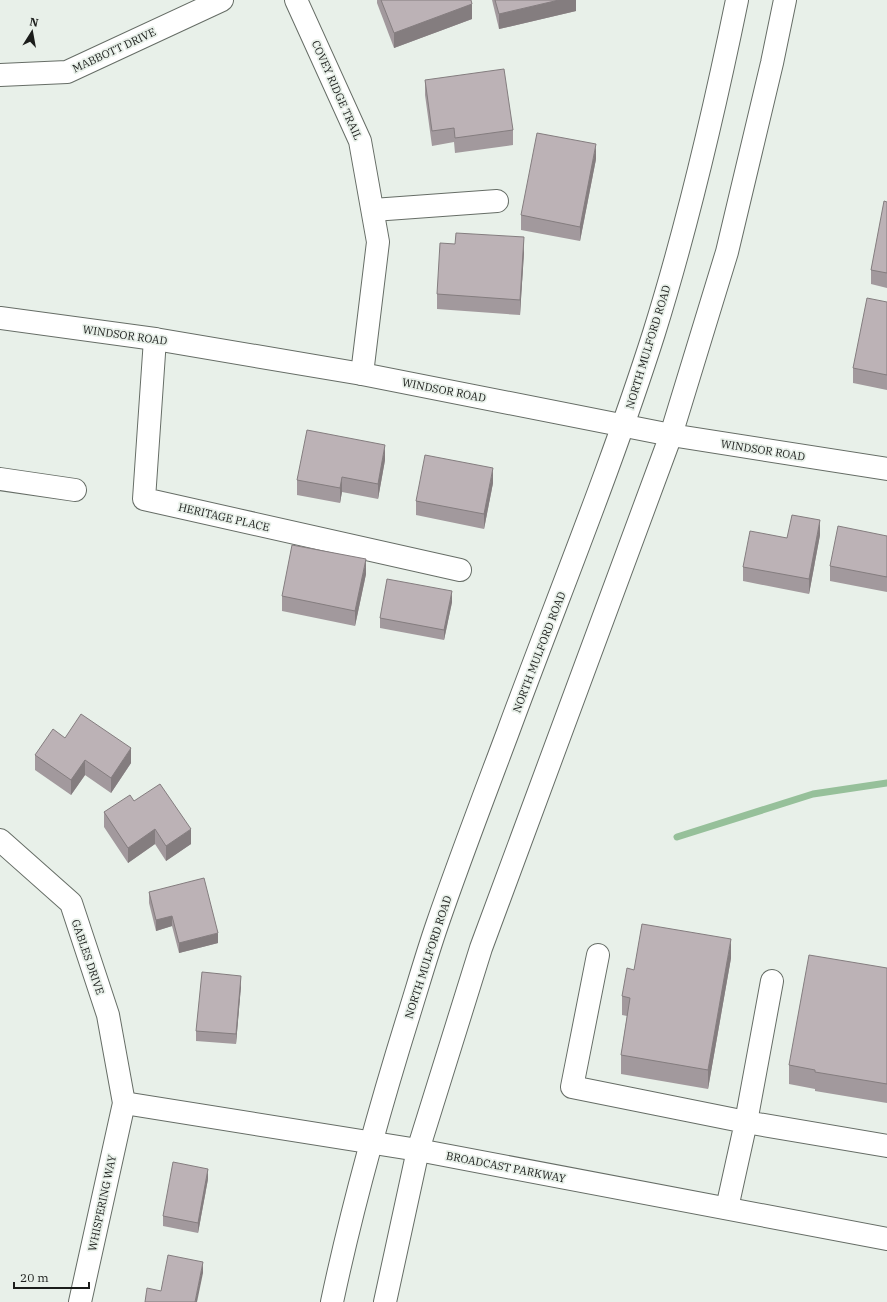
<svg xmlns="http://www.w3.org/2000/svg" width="887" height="1302" font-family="'IBM Plex Serif',serif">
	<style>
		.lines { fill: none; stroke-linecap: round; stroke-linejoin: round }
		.stream { stroke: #96c09a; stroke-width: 7 }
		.minor-casing { stroke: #666d66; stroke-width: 24 }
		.minor { stroke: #fff; stroke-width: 22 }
		.wall { fill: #a2999d }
		.shaded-wall { fill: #847d7f }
		.building { fill: #bcb2b6; stroke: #847d7f }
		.labels { text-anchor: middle; stroke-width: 3.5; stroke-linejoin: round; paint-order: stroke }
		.street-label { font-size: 11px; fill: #1b1d1b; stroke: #e8f0e9 }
	</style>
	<rect width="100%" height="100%" fill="#e8f0e9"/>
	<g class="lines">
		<polyline class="stream" points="677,837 813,794 887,783"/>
		<g class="minor-casing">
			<g id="minor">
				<polyline points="296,0 360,141 378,242 362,374"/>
				<polyline points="0,75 67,72 222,0"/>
				<polyline points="373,210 497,201"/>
				<polyline points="0,318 155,339 362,374 671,435 887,469"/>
				<polyline points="155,339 144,499 460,570"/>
				<polyline points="0,479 75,490"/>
				<polyline points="0,840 71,903 108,1015 124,1103 80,1302"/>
				<polyline points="598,955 572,1087 746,1122 727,1208"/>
				<polyline points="772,981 746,1122 887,1146"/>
				<polyline points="124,1103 418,1150 887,1239"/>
				<path d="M332 1302C353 1203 380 1107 410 1011 419 982 427 954 437 925 459 861 484 796 508 732 557 599 611 468 654 333 688 224 714 112 737 0"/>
				<polyline points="385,1302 418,1150 481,948 671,435 727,252 772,63 785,0"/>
			</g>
		</g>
		<use href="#minor" class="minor"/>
	</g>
	<g class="wall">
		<polygon points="377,0 471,0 472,19 394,48 377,3"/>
		<polygon points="492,0 576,0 576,11 499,29"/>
		<polygon points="425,80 513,130 513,145 455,153 454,142 432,146 425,95"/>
		<polygon points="596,159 580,241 521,230 521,215"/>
		<polygon points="887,202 887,288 871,284 871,270"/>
		<polygon points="455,244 524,252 520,315 437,309 437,294"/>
		<polygon points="887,302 887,390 853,383 853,368"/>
		<polygon points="385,460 378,499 342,492 340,503 297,495 297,480"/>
		<polygon points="493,483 484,529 416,515 416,501"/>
		<polygon points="820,535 809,594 743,581 743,567 787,538"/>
		<polygon points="887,536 887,592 830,581 830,566"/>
		<polygon points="366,574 355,626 282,611 282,596"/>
		<polygon points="452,602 444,640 380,628 380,618"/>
		<polygon points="65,738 131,763 111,793 85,775 71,795 35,770 35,755"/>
		<polygon points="134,801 191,844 166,861 155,844 128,863 104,827 104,812"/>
		<polygon points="149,892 218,943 179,953 172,926 156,931 149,903"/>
		<polygon points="731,958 708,1089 621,1074 621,1055 627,1016 622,1015 622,996 634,970"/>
		<polygon points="887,968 887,1103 815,1091 815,1089 789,1084 789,1065"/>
		<polygon points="241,986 236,1044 196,1041 196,1031"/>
		<polygon points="208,1179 198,1233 163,1226 163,1216"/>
	</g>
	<g class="shaded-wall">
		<polygon points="559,0 576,0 576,11 499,29 499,14"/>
		<polygon points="472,4 472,19 394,48 394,33"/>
		<polygon points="596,144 596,159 580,241 580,227"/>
		<polygon points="524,237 524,252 520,315 520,300"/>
		<polygon points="385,445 385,460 378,499 378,484"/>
		<polygon points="493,468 493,483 484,529 484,514"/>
		<polygon points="342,477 342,492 340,503 340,488"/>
		<polygon points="820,520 820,535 809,594 809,579"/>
		<polygon points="366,559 366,574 355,626 355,611"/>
		<polygon points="452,591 452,602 444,640 444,630"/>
		<polygon points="131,748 131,763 111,793 111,778"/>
		<polygon points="85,760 85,775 71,795 71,780"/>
		<polygon points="155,829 155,844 128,863 128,848"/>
		<polygon points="191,829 191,844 166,861 166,846"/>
		<polygon points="172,916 172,926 156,931 156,920"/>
		<polygon points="218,933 218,943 179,953 179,943"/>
		<polygon points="731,939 731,958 708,1089 708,1070"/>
		<polygon points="241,976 241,986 236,1044 236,1034"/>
		<polygon points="208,1169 208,1179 198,1233 198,1223"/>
		<polygon points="203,1262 203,1273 197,1302 195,1302"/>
	</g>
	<g class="building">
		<polygon points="381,0 471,0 472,4 394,33"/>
		<polygon points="495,0 559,0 499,14"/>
		<polygon points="504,69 513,130 455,138 454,128 432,131 425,80"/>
		<polygon points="537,133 596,144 580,227 521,215"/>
		<polygon points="884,201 887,202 887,273 871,270"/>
		<polygon points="456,233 524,237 520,300 437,294 440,243 455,244"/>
		<polygon points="867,298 887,302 887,375 853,368"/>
		<polygon points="307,430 385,445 378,484 342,477 340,488 297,480"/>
		<polygon points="425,455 493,468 484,514 416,501"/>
		<polygon points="792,515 820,520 809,579 743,567 750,531 787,538"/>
		<polygon points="838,526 887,536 887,577 830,566"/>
		<polygon points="292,545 366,559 355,611 282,596"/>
		<polygon points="387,579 452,591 444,630 380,618"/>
		<polygon points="81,714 131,748 111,778 85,760 71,780 35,755 53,729 65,738"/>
		<polygon points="160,784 191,829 166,846 155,829 128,848 104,812 130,795 134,801"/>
		<polygon points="204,878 218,933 179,943 172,916 156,920 149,892"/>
		<polygon points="642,924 731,939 708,1070 621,1055 630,998 622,996 627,968 634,970"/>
		<polygon points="809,955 887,968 887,1084 815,1072 815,1070 789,1065"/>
		<polygon points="202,972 241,976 236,1034 196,1031"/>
		<polygon points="173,1162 208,1169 198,1223 163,1216"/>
		<polygon points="168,1255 203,1262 195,1302 145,1302 147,1288 161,1291"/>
	</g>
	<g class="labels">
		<g class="street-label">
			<text transform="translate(114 50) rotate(-25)" y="4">MABBOTT DRIVE</text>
			<text transform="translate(337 90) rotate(66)" y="4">COVEY RIDGE TRAIL</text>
			<text transform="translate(125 335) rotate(8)" y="4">WINDSOR ROAD</text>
			<text transform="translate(648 347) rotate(-73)" y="4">NORTH MULFORD ROAD</text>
			<text transform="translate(444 390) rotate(11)" y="4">WINDSOR ROAD</text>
			<text transform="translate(763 450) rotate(9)" y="4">WINDSOR ROAD</text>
			<text transform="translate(224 517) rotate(13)" y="4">HERITAGE PLACE</text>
			<text transform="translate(539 652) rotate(-69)" y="4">NORTH MULFORD ROAD</text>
			<text transform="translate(88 957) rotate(71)" y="4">GABLES DRIVE</text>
			<text transform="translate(428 957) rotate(-72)" y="4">NORTH MULFORD ROAD</text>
			<text transform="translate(506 1167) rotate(11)" y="4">BROADCAST PARKWAY</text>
			<text transform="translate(102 1203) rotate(-78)" y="4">WHISPERING WAY</text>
		</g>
	</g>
	<g transform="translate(32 32) rotate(11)" stroke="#e8f0e9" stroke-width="3" paint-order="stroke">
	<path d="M0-3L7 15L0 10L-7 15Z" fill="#1b1d1b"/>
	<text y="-6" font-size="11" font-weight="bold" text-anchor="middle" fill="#1b1d1b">N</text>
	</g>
	<path d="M14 1282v6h75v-6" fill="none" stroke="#1b1d1b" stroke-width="2"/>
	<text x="20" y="1282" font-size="12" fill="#1b1d1b" stroke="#e8f0e9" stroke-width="3" paint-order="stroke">20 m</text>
</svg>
